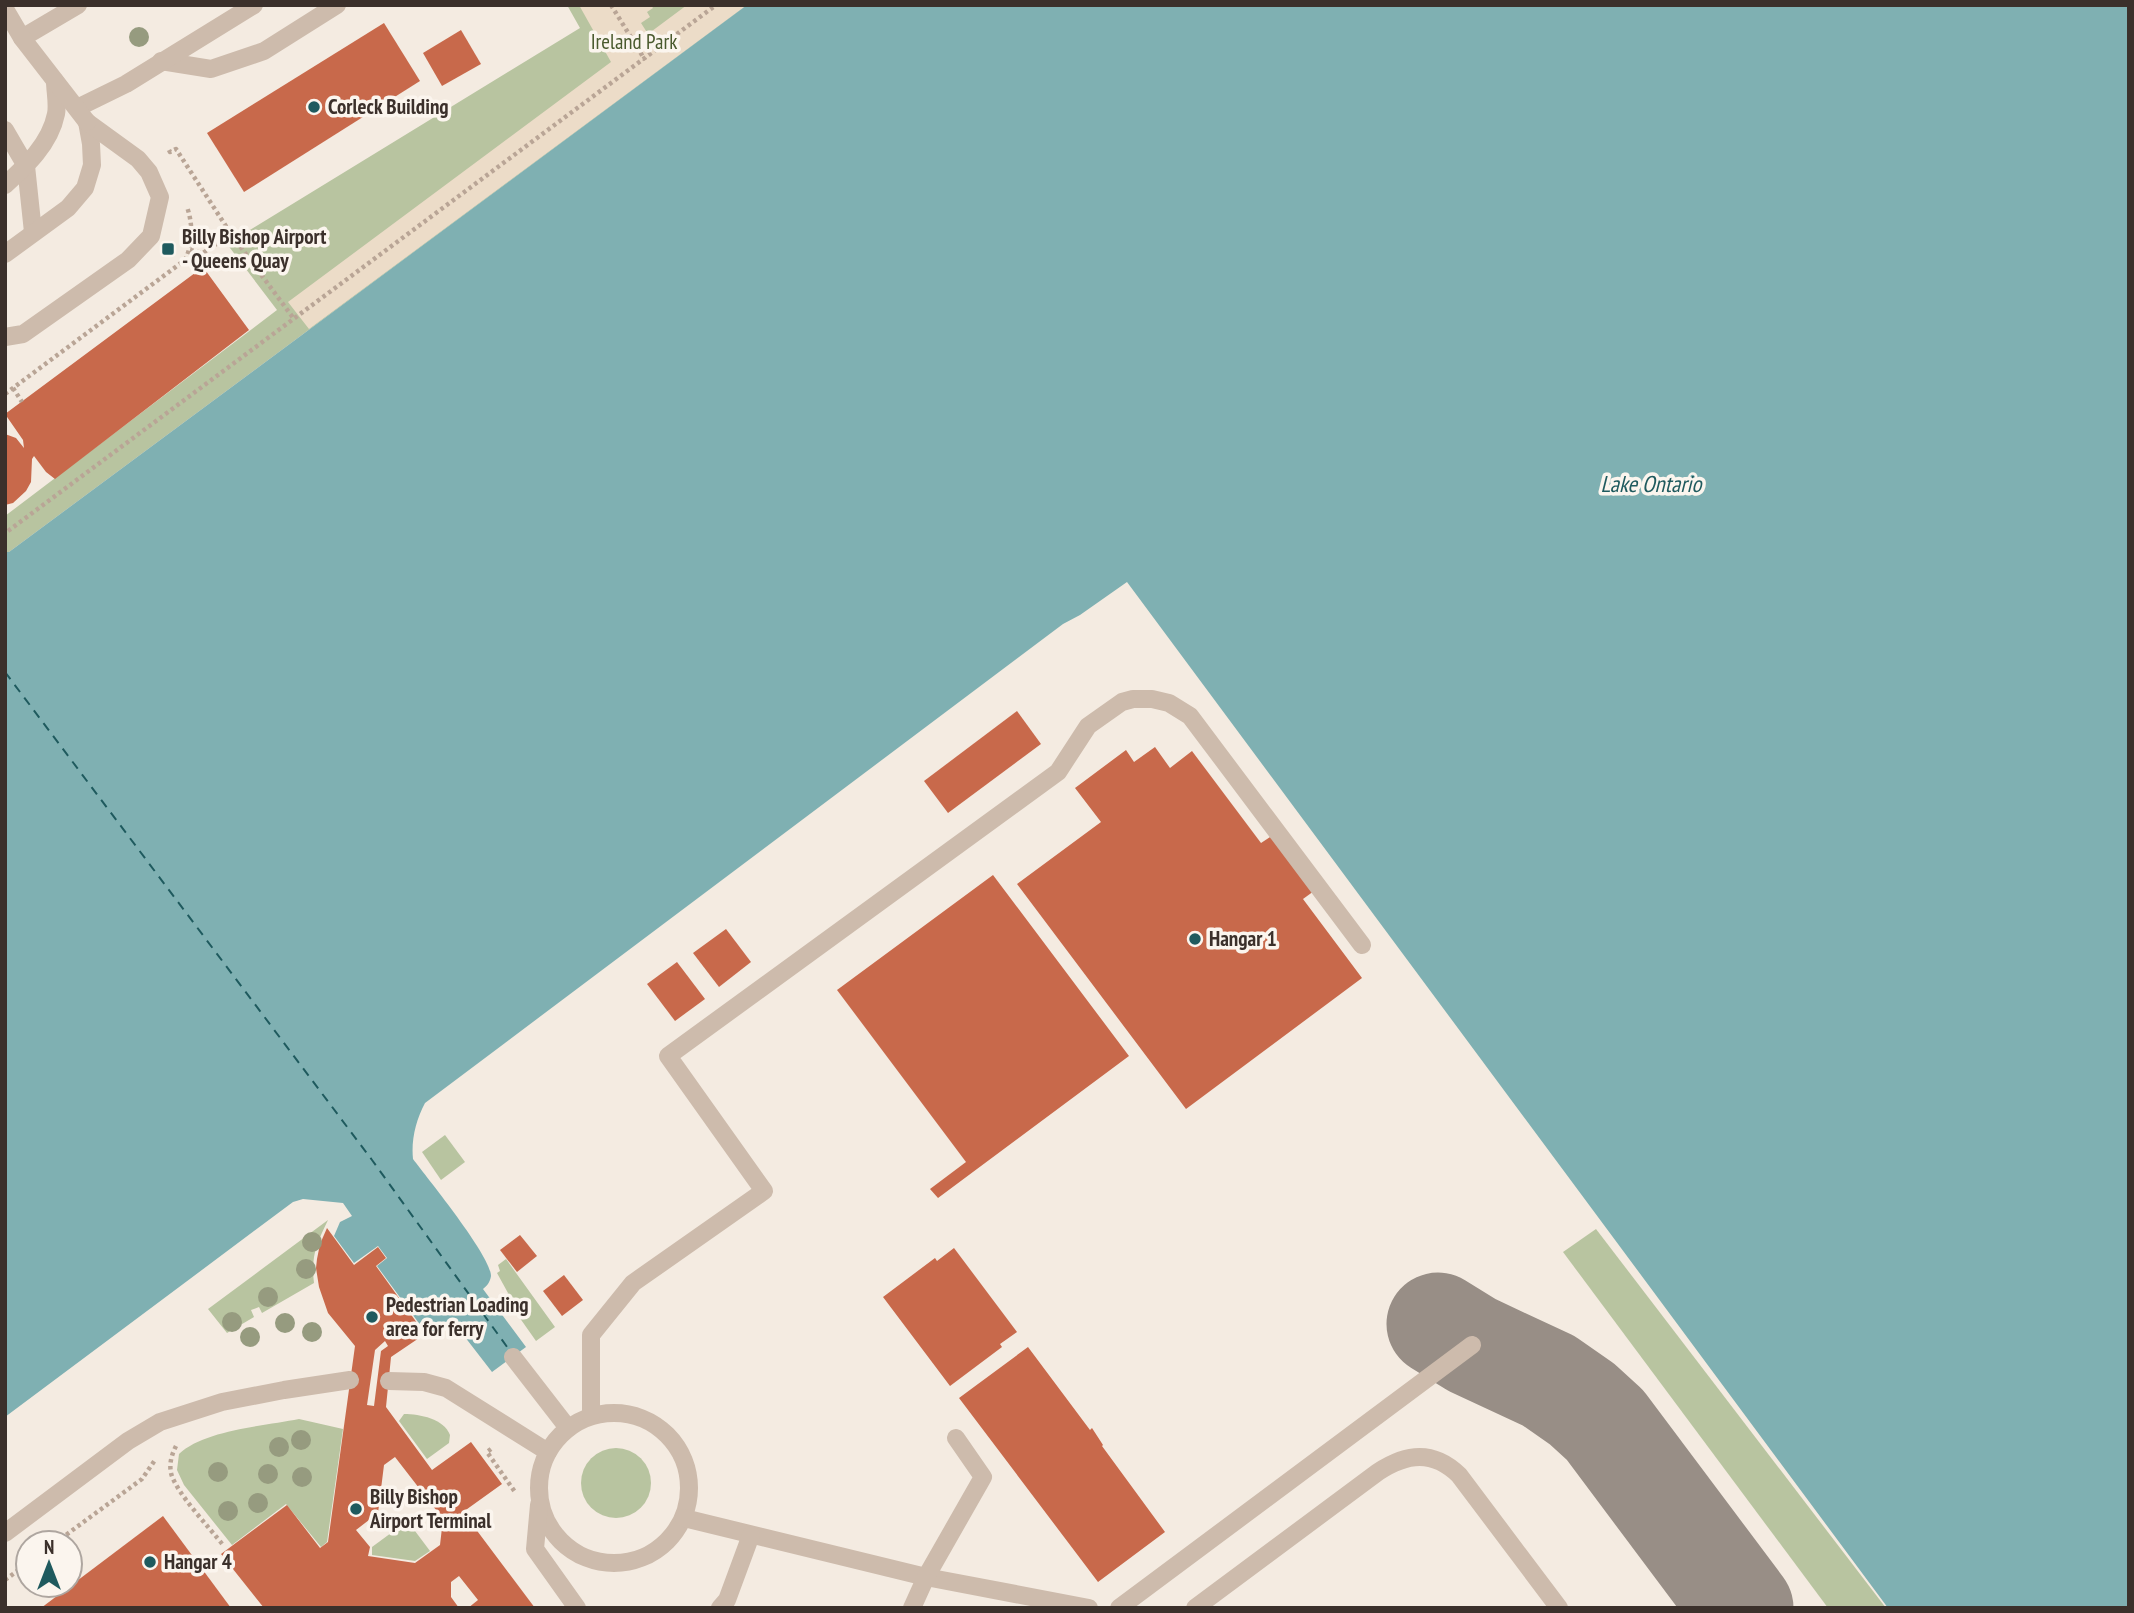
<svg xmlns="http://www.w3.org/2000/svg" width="2134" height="1613" font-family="'PT Sans Narrow',sans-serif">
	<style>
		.green { fill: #b8c4a0 }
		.plaza { fill: #ecdcc8 }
		.water { fill: #7fb0b2 }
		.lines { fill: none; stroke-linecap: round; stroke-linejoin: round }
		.ferry { stroke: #1f5a5e; stroke-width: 2; stroke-dasharray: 9 7; stroke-linecap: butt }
		.taxiway { stroke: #988e86; stroke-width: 103 }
		.building { fill: #c8694b; fill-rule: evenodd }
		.path { stroke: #b9a596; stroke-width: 4.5; stroke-dasharray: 3.5 3.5; stroke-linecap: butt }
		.service { stroke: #cdbbac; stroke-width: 18 }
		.tertiary { stroke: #cdbbac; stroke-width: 18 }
		.tree { fill: #969b7f }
		.poi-dot { fill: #1f5a5e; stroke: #fbf5ee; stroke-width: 2.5 }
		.labels { text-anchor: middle; stroke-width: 7; stroke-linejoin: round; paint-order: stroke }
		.park-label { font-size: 21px; fill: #4a5a2e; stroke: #fbf5ee }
		.poi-label { font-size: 21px; font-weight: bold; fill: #3b302b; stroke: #fbf5ee; text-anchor: start }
		.water-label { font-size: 23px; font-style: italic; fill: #1f5a5e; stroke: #fbf5ee }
	</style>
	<rect width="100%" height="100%" fill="#f4ebe1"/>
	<g class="green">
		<polygon points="567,5 747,5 9,552 5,552 5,516 277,310 227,244 580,28"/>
		<polygon points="445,1135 465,1162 441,1180 422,1152"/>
		<path d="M328 1220C316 1245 311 1256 314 1283L262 1313 259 1307 251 1310 254 1317 227 1333 208 1309Z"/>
		<polygon points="1596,1229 1886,1608 1828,1608 1563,1252"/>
		<polygon points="506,1259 555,1327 536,1341 505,1297 508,1293 497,1273 500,1271 498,1265"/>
		<path d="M404 1414C420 1414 444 1419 450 1435L449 1443 427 1459 399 1421Z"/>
		<path d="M299 1419 343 1429 327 1542 321 1547 286 1504 232 1545 184 1485 177 1470 179 1454C204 1430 264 1426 299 1419Z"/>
		<circle cx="616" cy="1483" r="35"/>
		<polygon points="406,1522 409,1523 430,1551 415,1561 372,1555 372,1547"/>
	</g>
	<polygon class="plaza" points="579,5 651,5 653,8 647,12 650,17 641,23 648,34 687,5 747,5 309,329 288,302 611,62"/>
	<path class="water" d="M747 5H2129V1608H1888L1127 582 1080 615 1063 624 425 1103C416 1120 411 1140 413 1159 428 1179 491 1256 491 1276 490 1282 487 1286 483 1289L526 1347 492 1372 451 1319 429 1337 377 1266 387 1258 378 1246 354 1263 334 1236 340 1222 352 1216 343 1203 303 1199 293 1202 5 1417V552H9Z"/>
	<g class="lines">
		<polyline class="ferry" points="5,672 372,1160 510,1351"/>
		<polyline class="taxiway" points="1438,1324 1472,1345 1549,1381 1582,1404 1605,1425 1742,1608"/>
	</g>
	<g class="building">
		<polygon points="384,23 420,81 244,192 207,133"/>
		<polygon points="461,30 481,64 442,86 423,53"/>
		<polygon points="203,267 249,330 55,479 46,472 34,456 32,459 31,482 26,491 13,503 5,505 5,434 16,438 24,448 23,440 5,414"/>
		<polygon points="1017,711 1041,744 948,813 924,781"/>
		<polygon points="1155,747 1170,768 1192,751 1261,843 1273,835 1314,891 1303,899 1362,978 1186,1109 1017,884 1101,822 1075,788 1126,750 1134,762"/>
		<polygon points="993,875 1129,1056 938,1198 930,1189 966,1162 837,990"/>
		<polygon points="726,929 751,962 719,987 693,953"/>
		<polygon points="677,962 705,999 675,1021 647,984"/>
		<path d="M327 1228 354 1265 378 1247 386 1258 376 1266 425 1334 391 1357 386 1407 432 1470 471 1442 502 1484 463 1512 535 1608H468L478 1600 459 1576 451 1582V1597L459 1608H264L221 1554 287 1505 320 1548 328 1542 355 1346 328 1313 319 1287 316 1268 317 1259 320 1244ZM385 1341 388 1346 381 1351 374 1406 367 1405 375 1350ZM395 1457 443 1519 440 1545 415 1563 368 1556 370 1547 356 1530 378 1513 384 1465Z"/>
		<polygon points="520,1235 537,1256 517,1272 500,1250"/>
		<polygon points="954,1248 1017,1332 1000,1344 1002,1347 950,1386 883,1297 935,1258 937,1261"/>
		<polygon points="564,1275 583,1300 562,1316 543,1291"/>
		<polygon points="1028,1347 1090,1430 1092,1428 1103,1445 1102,1446 1165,1532 1098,1582 959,1398"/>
		<polygon points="163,1516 231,1608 41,1608"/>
	</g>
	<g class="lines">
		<g class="path">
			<polyline points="611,5 645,60"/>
			<polyline points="169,150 170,152 176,149 231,234 294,319"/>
			<polyline points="190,250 203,253 231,234"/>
			<polyline points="13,388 22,402"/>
			<path d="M5 394 185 260C193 244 193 224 187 207"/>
			<polyline points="8,531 716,5"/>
			<path d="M176 1446C172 1454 169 1463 171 1473 176 1493 210 1528 223 1545"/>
			<polyline points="491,1449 487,1452 515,1492"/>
			<polyline points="55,1543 142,1479 155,1460"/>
			<polyline points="5,1580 28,1563"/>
		</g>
		<g class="service">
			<polyline points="22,38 78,5"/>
			<polyline points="161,61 211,69 264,51 337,5"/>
			<polyline points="77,108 126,84 254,5"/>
			<polyline points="5,130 26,166 33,232"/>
			<path d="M5 185C26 166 50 144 56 114 58 104 55 91 55 81"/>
			<polyline points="5,254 68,208 85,188 92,165 91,144 87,122"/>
			<polyline points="5,337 23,334 128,260 151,236 160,197 149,172 138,159 87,122"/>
			<polyline points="513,1357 568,1428"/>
			<polyline points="389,1381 424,1382 446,1388 548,1452"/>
			<circle cx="614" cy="1488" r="75"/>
			<polyline points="591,1416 591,1335 633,1283 764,1191 668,1056 1058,772 1088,726 1122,702 1133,699 1152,699 1169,703 1190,716 1362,945"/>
			<polyline points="539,1505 535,1549 577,1608"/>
			<polyline points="684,1518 926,1577 1089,1608"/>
			<polyline points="5,1533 128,1441 160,1422 222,1402 284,1390 350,1380"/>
			<polyline points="720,1608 727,1600 751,1535"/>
			<polyline points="912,1608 926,1577 983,1477 956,1438"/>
			<polyline points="1119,1608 1472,1345"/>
			<path d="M1195 1608 1378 1472C1407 1453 1433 1450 1459 1475L1559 1608"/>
		</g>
		<polyline class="tertiary" points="5,9 22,38 87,122"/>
	</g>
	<g class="tree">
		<circle cx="139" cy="37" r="10"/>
		<circle cx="312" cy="1242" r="10"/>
		<circle cx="306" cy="1269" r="10"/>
		<circle cx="268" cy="1297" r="10"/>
		<circle cx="232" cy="1322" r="10"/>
		<circle cx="285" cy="1323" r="10"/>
		<circle cx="312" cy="1332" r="10"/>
		<circle cx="250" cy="1337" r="10"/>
		<circle cx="301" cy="1440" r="10"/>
		<circle cx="279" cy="1447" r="10"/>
		<circle cx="218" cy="1472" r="10"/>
		<circle cx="268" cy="1474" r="10"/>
		<circle cx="302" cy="1477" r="10"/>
		<circle cx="258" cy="1503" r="10"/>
		<circle cx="228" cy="1511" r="10"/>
	</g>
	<g class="poi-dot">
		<circle cx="314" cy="107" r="7"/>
		<rect x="161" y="242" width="14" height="14" rx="3.5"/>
		<circle cx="1195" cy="939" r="7"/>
		<circle cx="372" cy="1317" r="7"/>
		<circle cx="356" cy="1509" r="7"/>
		<circle cx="150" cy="1562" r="7"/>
	</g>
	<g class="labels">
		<g class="park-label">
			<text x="634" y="49">Ireland Park</text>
		</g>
		<g class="poi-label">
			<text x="328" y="114">Corleck Building</text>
			<text x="182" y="244">Billy Bishop Airport<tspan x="182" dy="24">- Queens Quay</tspan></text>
			<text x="1209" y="946">Hangar 1</text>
			<text x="386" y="1312">Pedestrian Loading<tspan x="386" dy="24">area for ferry</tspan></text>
			<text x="370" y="1504">Billy Bishop<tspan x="370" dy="24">Airport Terminal</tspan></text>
			<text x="164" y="1569">Hangar 4</text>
		</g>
		<g class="water-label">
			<text x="1651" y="492">Lake Ontario</text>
		</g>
	</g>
	<rect width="2134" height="1613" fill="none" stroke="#3b302b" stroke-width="14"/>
	<g transform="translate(49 1564)"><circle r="33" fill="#fbf5ee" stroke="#aea6a0" stroke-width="2"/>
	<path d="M0-5L12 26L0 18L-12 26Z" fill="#1f5a5e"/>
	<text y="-10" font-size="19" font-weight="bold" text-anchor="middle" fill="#3b302b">N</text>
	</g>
</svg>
